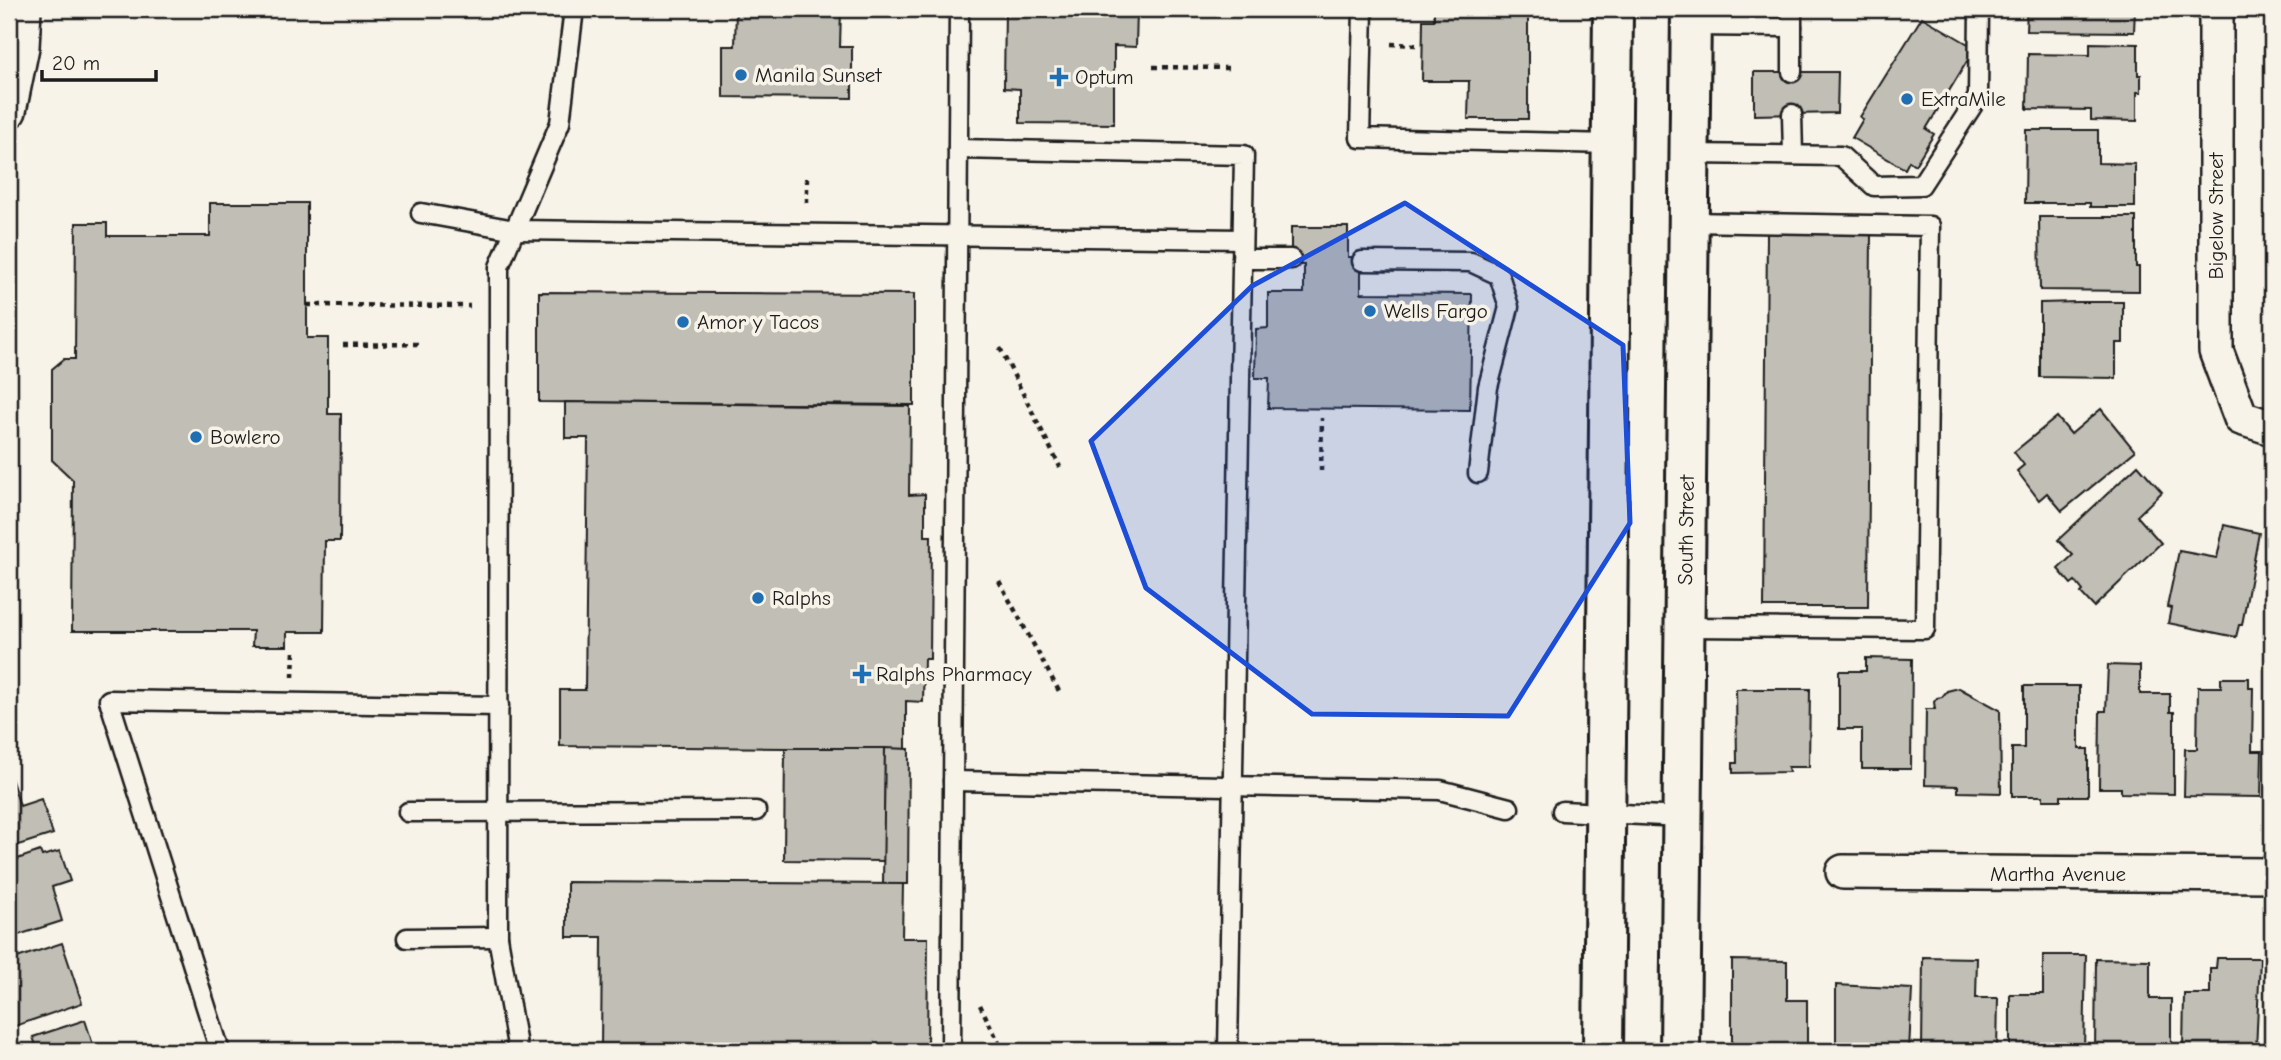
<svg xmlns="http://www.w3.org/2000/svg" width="2281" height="1060" font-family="'Comic Neue',sans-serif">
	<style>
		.building { fill: #c0beb5; stroke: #1c1c1c; stroke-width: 2 }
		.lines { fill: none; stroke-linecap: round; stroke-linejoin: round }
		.service-casing { stroke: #1c1c1c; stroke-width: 23 }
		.minor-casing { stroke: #1c1c1c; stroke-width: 38 }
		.primary-casing { stroke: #1c1c1c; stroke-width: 44 }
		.path { stroke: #1c1c1c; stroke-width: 4.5; stroke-dasharray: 5 5; stroke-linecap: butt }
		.service { stroke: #f7f3e8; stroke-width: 18 }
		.minor { stroke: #f7f3e8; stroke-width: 33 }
		.primary { stroke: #f7f3e8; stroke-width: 38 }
		.marked { fill: #1d4ed8; fill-opacity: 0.2; stroke: #1d4ed8; stroke-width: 5; stroke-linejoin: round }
		.poi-dot { fill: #1f6fb2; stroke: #f7f3e8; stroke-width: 2.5 }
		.labels { text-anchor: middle; stroke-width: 7; stroke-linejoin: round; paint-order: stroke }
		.poi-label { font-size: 21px; fill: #1c1c1c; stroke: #f7f3e8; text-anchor: start }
		.street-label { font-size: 21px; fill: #1c1c1c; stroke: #f7f3e8 }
	</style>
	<rect width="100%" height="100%" fill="#f7f3e8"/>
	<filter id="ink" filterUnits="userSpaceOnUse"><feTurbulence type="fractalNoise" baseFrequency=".0143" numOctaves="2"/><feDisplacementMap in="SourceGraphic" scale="14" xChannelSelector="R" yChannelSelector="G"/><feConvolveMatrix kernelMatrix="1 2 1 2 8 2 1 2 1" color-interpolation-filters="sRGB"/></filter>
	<g filter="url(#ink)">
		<g class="building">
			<polygon points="736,9 841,9 840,47 852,47 852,98 723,97 723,46 735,46"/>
			<polygon points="1005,9 1137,9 1136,47 1114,46 1114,124 1020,123 1020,89 1004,88"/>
			<polygon points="1434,9 1528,9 1528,119 1468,119 1469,81 1422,81 1423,20 1434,20"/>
			<polygon points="2027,9 2135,9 2134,32 2026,31"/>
			<polygon points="1922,17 1975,48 1926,129 1934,134 1915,165 1909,161 1905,169 1852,138 1863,119 1860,117"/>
			<polygon points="2090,43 2138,44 2138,75 2141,75 2141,92 2137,92 2137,121 2091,120 2091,110 2027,109 2028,54 2090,55"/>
			<polygon points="1754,72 1838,72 1837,113 1754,115"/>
			<polygon points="2026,130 2098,130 2098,163 2135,164 2135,207 2090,207 2090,203 2025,203"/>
			<polygon points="210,203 307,203 307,338 328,338 328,414 341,414 340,541 325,541 324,632 287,632 287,646 252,646 253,631 72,631 73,480 52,460 52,369 64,359 75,359 76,223 107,223 107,236 210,236"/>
			<polygon points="2039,217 2136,217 2136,267 2139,267 2139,291 2040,290"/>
			<polygon points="1291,227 1348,227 1348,257 1361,257 1361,293 1472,294 1470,410 1268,408 1269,378 1255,378 1256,329 1268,328 1268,293 1304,293 1304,265 1291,265"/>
			<polygon points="1767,232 1871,233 1868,607 1764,607"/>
			<polygon points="539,292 914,294 914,405 539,402"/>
			<polygon points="2078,302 2123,302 2123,343 2116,343 2116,378 2040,377 2040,303"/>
			<polygon points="565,402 910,406 909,495 925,494 925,536 931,536 930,659 924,659 923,702 906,701 906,749 560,746 560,690 585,690 588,438 565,438"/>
			<polygon points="2101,409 2135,451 2062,511 2047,493 2039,500 2017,471 2024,465 2014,452 2057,417 2071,434"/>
			<polygon points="2138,465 2162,492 2137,516 2161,543 2094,607 2081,593 2083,591 2075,581 2071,584 2058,569 2073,555 2058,540"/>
			<polygon points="2224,525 2259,533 2242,625 2239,625 2236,637 2168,623 2171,608 2167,607 2179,551 2217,558"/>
			<polygon points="1866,658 1912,659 1911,769 1862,769 1862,729 1839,729 1839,671 1866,671"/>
			<polygon points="2108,665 2140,666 2140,694 2170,694 2170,712 2174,712 2174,794 2121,793 2121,788 2099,788 2100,711 2106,711"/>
			<polygon points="2221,678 2249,678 2249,688 2253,688 2252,751 2262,751 2261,797 2184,796 2185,749 2197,749 2198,687 2221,687"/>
			<polygon points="2024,686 2079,686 2079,749 2088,749 2088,796 2061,796 2061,800 2043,800 2043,796 2012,796 2012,748 2024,748"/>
			<polygon points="1959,688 2000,710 2001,793 1958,792 1958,786 1925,785 1926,709 1935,709 1934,702 1937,698 1942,697 1947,691"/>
			<polygon points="1736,689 1810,689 1809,767 1788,767 1789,772 1733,773 1733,763 1737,763"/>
			<polygon points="785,748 885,748 884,861 784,860"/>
			<polygon points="885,748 909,749 908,884 883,884"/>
			<polygon points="9,771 20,806 41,799 53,834 9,848"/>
			<polygon points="40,851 42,856 60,851 70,881 52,887 62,921 9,938 9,862"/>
			<polygon points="567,882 903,884 902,938 928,938 927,1051 601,1051 602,937 567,937"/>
			<polygon points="62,943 82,1003 9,1028 9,952 11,960"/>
			<polygon points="2043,955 2086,955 2084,1051 2010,1051 2010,994 2043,994"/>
			<polygon points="1923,957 1977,958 1976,998 1998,998 1997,1051 1922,1051"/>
			<polygon points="2270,957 2272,957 2272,1005 2269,1005"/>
			<polygon points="2217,958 2260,958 2256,1051 2183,1051 2184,994 2210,994 2210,968 2216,968"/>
			<polygon points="2096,959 2150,960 2150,999 2171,999 2171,1051 2095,1051"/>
			<polygon points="1732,960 1787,961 1787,1000 1807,1000 1807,1051 1732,1051"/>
			<polygon points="1836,985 1912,989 1909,1051 1836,1051"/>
			<polygon points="85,1020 95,1051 38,1051 33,1037"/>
		</g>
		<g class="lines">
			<g class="service-casing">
				<g id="service">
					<polyline points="1363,9 1360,138 1612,144"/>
					<polyline points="1691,26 1792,27"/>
					<polyline points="1792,72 1792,9"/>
					<polyline points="1792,114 1793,155"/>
					<polyline points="958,149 1244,155 1228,1051"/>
					<polyline points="1690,154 1841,156 1874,186 1921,185 1978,97 1979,9"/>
					<polyline points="421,213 515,230 1242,239"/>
					<polyline points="1242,259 1291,259"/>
					<polyline points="1362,261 1471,262 1499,275 1509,307 1488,387 1478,473"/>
					<polyline points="1684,627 1925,629 1930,226 1688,222"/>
					<polyline points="953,781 1440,790 1509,808"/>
					<polyline points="1562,811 1682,817"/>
					<polyline points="408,812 756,811"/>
					<polyline points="407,938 498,937"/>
					<polyline points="220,1051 109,700 499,706"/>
					<polyline points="518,1051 498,937 499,267 560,123 574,9"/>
					<polyline points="951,1051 959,9"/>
				</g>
			</g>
			<g class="minor-casing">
				<g id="minor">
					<polyline points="2216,9 2216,351 2241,418 2272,428"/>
					<polyline points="9,111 22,47 24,9"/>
					<polyline points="1843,872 2272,875"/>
				</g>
			</g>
			<g class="primary-casing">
				<g id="primary">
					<polyline points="1603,1051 1613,9"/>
					<polyline points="1680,1051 1691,9"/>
				</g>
			</g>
			<g class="path">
				<polyline points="1391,44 1418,45"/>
				<polyline points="1153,67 1229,68"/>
				<polyline points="807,178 807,206"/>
				<polyline points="307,305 470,306"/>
				<polyline points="343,345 418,344"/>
				<polyline points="1000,348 1060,467"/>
				<polyline points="1321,471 1322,418"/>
				<polyline points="999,581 1060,693"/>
				<polyline points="293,677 294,650"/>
				<polyline points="980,1005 1003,1051"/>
			</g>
			<use href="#service" class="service"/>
			<use href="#minor" class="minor"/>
			<use href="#primary" class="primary"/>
		</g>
	</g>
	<path class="marked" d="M1405 203 1623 345 1630 523 1508 716 1312 714 1146 588 1091 441 1252 286Z"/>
	<g class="poi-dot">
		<circle cx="741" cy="75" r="7"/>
		<path d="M1055.5 66.5h7v7h7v7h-7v7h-7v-7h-7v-7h7z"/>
		<circle cx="1907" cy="99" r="7"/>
		<circle cx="1370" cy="311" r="7"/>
		<circle cx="683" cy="322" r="7"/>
		<circle cx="196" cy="437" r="7"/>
		<circle cx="758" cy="598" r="7"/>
		<path d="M858.5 663.5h7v7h7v7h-7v7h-7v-7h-7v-7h7z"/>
	</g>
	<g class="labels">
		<g class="poi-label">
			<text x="755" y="82">Manila Sunset</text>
			<text x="1075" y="84">Optum</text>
			<text x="1921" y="106">ExtraMile</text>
			<text x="1384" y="318">Wells Fargo</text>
			<text x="697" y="329">Amor y Tacos</text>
			<text x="210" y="444">Bowlero</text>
			<text x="772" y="605">Ralphs</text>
			<text x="876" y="681">Ralphs Pharmacy</text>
		</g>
		<g class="street-label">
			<text transform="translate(2216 216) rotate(-90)" y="7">Bigelow Street</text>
			<text transform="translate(1686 530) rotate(-89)" y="7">South Street</text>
			<text x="2058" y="881">Martha Avenue</text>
		</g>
	</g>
	<rect width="2281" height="1060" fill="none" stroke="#f7f3e8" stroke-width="35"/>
	<rect x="18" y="18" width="2246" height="1025" fill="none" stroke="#1c1c1c" stroke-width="2.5" filter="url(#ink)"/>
	<path d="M42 70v10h114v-10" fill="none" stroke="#1c1c1c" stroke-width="3.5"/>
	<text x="52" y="70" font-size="21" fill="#1c1c1c" stroke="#f7f3e8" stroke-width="5" paint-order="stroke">20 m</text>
</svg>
